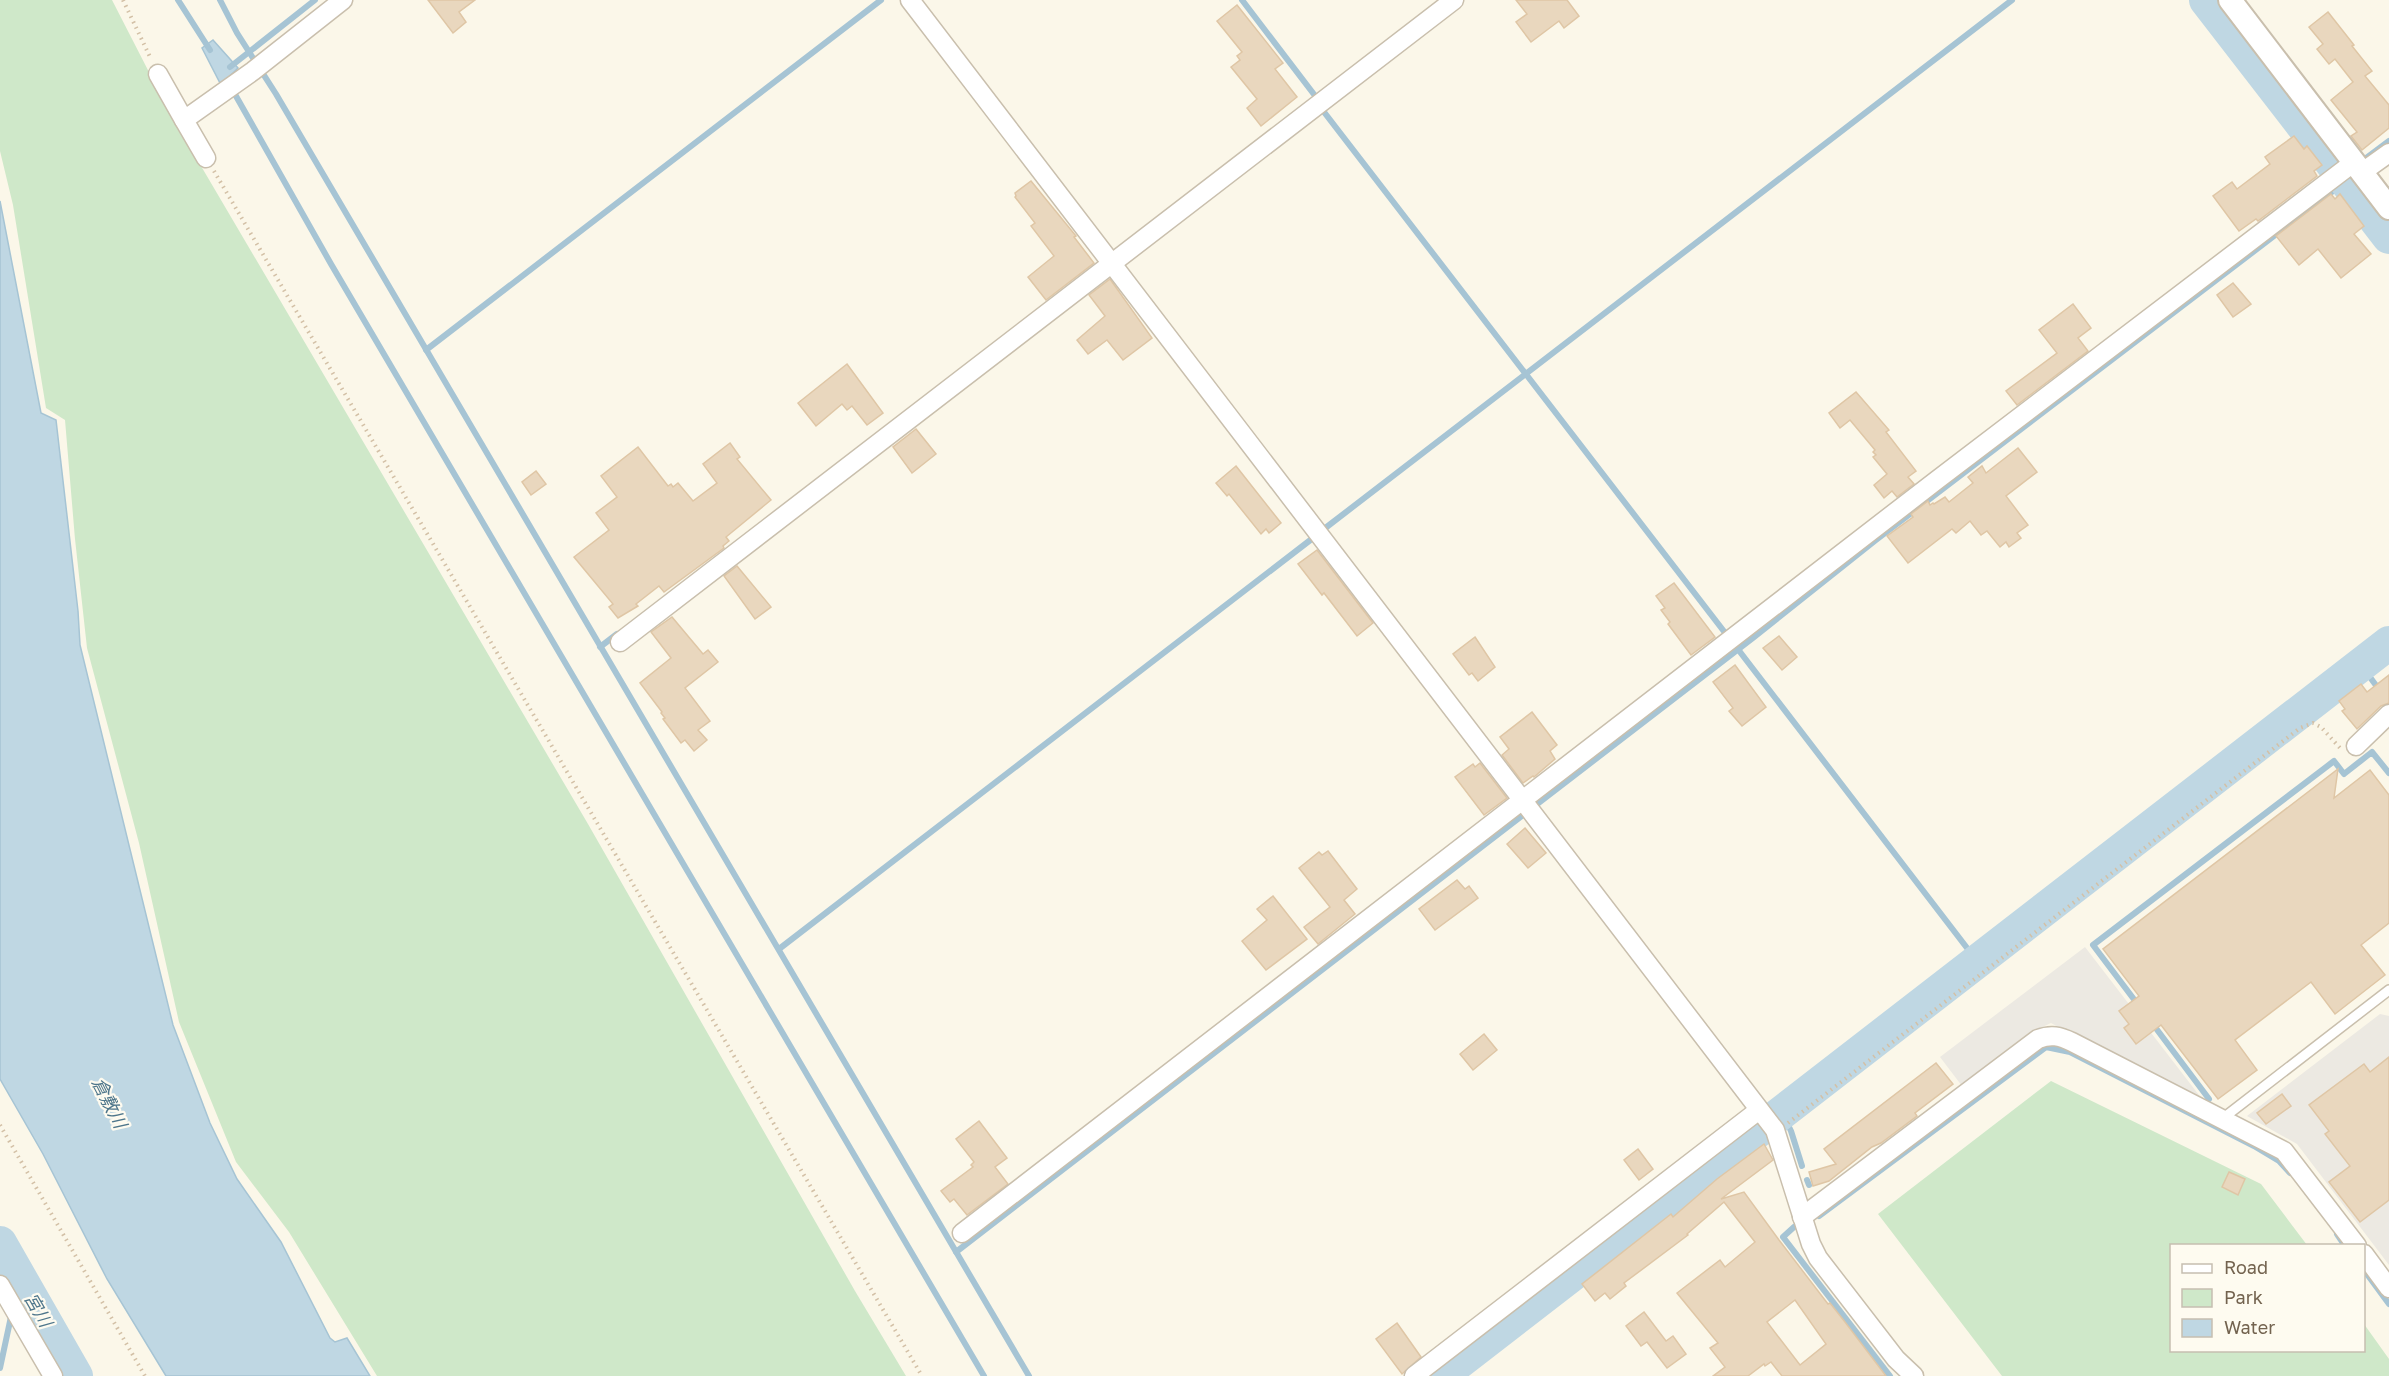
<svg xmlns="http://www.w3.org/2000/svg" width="2389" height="1376" font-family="'Golos Text','Noto Sans JP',sans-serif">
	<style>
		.industrial { fill: #ece9e2 }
		.green { fill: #cfe8c9 }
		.water { fill: #bfd7e3; stroke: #a6c4d4; stroke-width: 1.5 }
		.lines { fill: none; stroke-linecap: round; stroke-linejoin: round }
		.stream { stroke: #a6c4d4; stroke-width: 6 }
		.river { stroke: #bfd7e3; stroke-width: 34 }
		.building { fill: #e9d7be; stroke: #dfc6a5; stroke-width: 1.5; fill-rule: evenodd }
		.service-casing { stroke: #c9bfad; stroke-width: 12 }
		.minor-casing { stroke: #c9bfad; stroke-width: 21 }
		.tertiary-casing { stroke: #c9bfad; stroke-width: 26 }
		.path { stroke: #d3c0a6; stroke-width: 4; stroke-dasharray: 1.5 4.5; stroke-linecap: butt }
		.service { stroke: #fff; stroke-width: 9 }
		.minor { stroke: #fff; stroke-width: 18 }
		.tertiary { stroke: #fff; stroke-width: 22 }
		.labels { text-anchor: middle; stroke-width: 4.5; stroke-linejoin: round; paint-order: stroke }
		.water-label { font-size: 18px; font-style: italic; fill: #4e768b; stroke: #fefbf0 }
	</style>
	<rect width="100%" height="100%" fill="#fbf7e9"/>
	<g class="industrial">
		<polygon points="2085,947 2202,1099 2199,1102 2051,1023 2038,1029 1962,1086 1940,1057"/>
		<polygon points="2380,1014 2389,1016 2389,1265 2297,1144 2247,1116"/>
	</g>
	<g class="green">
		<polygon points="0,0 112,0 171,115 588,824 855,1291 906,1376 377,1376 289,1232 236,1162 179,1022 139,843 87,648 75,539 65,420 46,408 13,205 0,151"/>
		<polygon points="2051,1081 2261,1184 2307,1245 2172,1246 2172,1350 2364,1350 2364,1324 2389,1359 2389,1376 2002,1376 1878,1214"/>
	</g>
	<g class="water">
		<polygon points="213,40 238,68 221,85 202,48"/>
		<polygon points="0,201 41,413 56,420 78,611 80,645 173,1025 210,1123 237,1179 281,1242 330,1338 335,1342 347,1338 370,1376 166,1376 107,1279 43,1154 0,1079"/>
	</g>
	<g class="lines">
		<g class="stream">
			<polyline points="178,0 210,50"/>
			<polyline points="220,0 237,33 276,94 1029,1376"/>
			<polyline points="1242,0 1316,97"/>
			<polyline points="230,67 315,0"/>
			<polyline points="232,89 331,264 984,1376"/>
			<polyline points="1324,112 1726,634"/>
			<polyline points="2365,159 2389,141"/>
			<polyline points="426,350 881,0"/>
			<polyline points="1324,529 2012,0"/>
			<polyline points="600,647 617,634"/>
			<polyline points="1737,648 1977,961"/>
			<polyline points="2361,665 2389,703"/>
			<polyline points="779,949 1313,538"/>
			<polyline points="2139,1006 2093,945 2334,761 2344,774 2372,752 2389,773"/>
			<polyline points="2152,1023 2209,1099"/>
			<polyline points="1782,1113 1791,1131 1802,1166"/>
			<polyline points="1807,1180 1809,1185"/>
			<polyline points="1819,1216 2046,1047 2070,1052 2254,1146 2279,1161 2290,1173"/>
			<polyline points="1794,1227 1783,1237 1890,1376"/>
			<polyline points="2337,1234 2345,1246"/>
			<polyline points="956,1252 1754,637 1876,540 2346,181"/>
			<polyline points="2364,1270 2389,1304"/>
			<polyline points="15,1303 21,1280"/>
			<polyline points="0,1368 12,1312"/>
		</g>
		<g class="river">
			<polyline points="2206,0 2389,237"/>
			<polyline points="0,1243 76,1376"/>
			<polyline points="1441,1376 2389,643"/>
		</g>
	</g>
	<g class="building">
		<polygon points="428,0 475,0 459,12 466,22 453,33"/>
		<polygon points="1516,0 1567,0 1579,16 1564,28 1559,21 1531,42 1516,22 1527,14"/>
		<polygon points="1237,5 1283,63 1275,69 1297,97 1261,126 1247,108 1257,99 1231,67 1240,60 1237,56 1242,52 1217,21"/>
		<polygon points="2328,12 2354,45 2352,46 2372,71 2365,76 2389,105 2389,128 2362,150 2351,136 2357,132 2331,100 2353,82 2335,59 2329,64 2317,49 2323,44 2309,27"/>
		<polygon points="2294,136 2304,149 2307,146 2322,165 2314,171 2317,176 2258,221 2256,219 2239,231 2213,196 2232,182 2237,189 2270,164 2265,157"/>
		<polygon points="1031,181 1076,236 1074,237 1094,263 1046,300 1028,277 1054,256 1031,226 1035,223 1015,197 1016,196 1015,193"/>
		<polygon points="2331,194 2335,199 2340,194 2364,226 2354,234 2371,254 2341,278 2318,249 2299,265 2276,236"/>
		<polygon points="1110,279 1152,338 1123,360 1107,340 1088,354 1077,340 1105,316 1089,295"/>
		<polygon points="2233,283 2251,304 2233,317 2217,295"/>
		<polygon points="2073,304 2091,328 2078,338 2088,351 2017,405 2006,391 2057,353 2039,330"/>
		<polygon points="847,364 883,413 867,425 852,406 847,410 842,404 816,426 798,403"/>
		<polygon points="1856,392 1889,430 1886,432 1916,471 1908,477 1914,484 1897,497 1892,491 1884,498 1874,485 1887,474 1873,457 1876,455 1873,452 1875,450 1850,420 1840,428 1829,413"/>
		<polygon points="916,429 936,454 912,473 893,447"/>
		<polygon points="730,443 740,457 737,459 771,500 726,537 729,541 723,546 724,548 664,592 659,586 636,604 638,606 618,618 609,607 613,604 574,557 609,530 596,513 617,497 601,476 638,447 668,486 671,484 673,487 678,483 693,501 717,483 703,464"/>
		<polygon points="2018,448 2037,472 2006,496 2028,525 2017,533 2021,538 2009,547 2006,542 2000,547 1987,531 1981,535 1970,521 1956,533 1952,529 1908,563 1887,536 1913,517 1911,514 1928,501 1930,505 1933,503 1934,504 1945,497 1949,502 1973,483 1968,477 1982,466 1986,473"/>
		<polygon points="1236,466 1281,523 1269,533 1266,529 1261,534 1229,494 1227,496 1216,483"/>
		<polygon points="536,471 546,484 531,495 522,482"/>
		<polygon points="1317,550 1373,623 1357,636 1324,593 1322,595 1298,564"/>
		<polygon points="737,566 771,607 755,619 724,576"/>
		<polygon points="1674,583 1715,637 1691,655 1668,624 1670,622 1661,610 1665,608 1656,596"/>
		<polygon points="672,617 703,654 708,650 718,662 685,688 710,721 698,730 707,740 694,751 685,740 681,743 663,719 665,718 661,713 662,712 640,683 671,658 651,632"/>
		<polygon points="1779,636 1797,657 1782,670 1763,648"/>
		<polygon points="1475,637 1495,667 1478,681 1472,673 1469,675 1453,654"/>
		<polygon points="1735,665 1766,707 1742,726 1729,711 1733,708 1713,682"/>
		<polygon points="2389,675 2389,703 2381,706 2357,729 2342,711 2345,709 2339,701 2361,684 2367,692"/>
		<polygon points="1532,712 1557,745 1550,751 1555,759 1534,777 1533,776 1523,783 1502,755 1509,749 1500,737"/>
		<polygon points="1480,763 1507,798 1484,815 1455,777 1473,764 1475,767"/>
		<polygon points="2338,769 2334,798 2370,770 2389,795 2389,923 2361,945 2385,975 2335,1014 2311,982 2235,1040 2257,1070 2218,1099 2161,1025 2136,1044 2124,1028 2129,1024 2119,1011 2139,996 2103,949"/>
		<polygon points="1525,828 1546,853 1528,868 1507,844"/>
		<polygon points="1328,851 1357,889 1344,900 1355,914 1318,944 1304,927 1330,907 1299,868 1319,852 1322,855"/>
		<polygon points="1457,880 1465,889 1469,886 1478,898 1435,930 1419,909"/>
		<polygon points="1273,896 1307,939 1266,970 1242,941 1267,920 1257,909"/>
		<polygon points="1484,1034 1497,1050 1473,1070 1460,1054"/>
		<polygon points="2389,1057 2389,1200 2360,1222 2329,1182 2350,1166 2325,1134 2329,1131 2309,1105 2364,1064 2370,1072"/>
		<polygon points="1936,1063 1953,1084 1915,1113 1917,1116 1881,1143 1872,1147 1829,1181 1813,1186 1809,1172 1836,1164 1824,1149"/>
		<polygon points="2282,1094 2291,1106 2266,1124 2257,1113"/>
		<polygon points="979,1121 1007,1158 995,1167 1008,1184 967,1215 954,1199 950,1202 941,1191 973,1167 971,1165 974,1162 956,1139"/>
		<path d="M1764 1144 1773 1160 1721 1199 1744 1192 1779 1240 1828 1304 1830 1303 1845 1322 1886 1376H1782L1771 1362 1765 1366 1764 1364 1748 1376H1713L1725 1367 1710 1348 1718 1343 1677 1293 1720 1260 1725 1267 1755 1242 1724 1202 1687 1234 1688 1235 1624 1283 1626 1286 1610 1299 1605 1293 1595 1301 1582 1284 1671 1214 1673 1217 1717 1179ZM1795 1300 1826 1344 1800 1365 1767 1322Z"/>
		<polygon points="1638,1149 1653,1169 1639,1180 1624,1160"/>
		<polygon points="2229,1172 2245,1179 2238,1195 2222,1187"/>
		<polygon points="1644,1312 1666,1341 1673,1336 1686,1354 1667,1368 1647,1342 1641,1346 1626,1326"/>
		<polygon points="1397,1323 1421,1357 1402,1374 1376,1339"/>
	</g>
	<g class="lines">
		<g class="service-casing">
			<polyline id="service" points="2222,1119 2389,990"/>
		</g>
		<g class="minor-casing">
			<g id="minor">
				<polyline points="910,0 1775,1130 1811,1244 1818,1258 1896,1359 1914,1376"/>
				<polyline points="158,74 184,120"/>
				<polyline points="206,158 184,120 253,71 343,0"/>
				<polyline points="2361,173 2389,153"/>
				<polyline points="620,642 1454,0"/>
				<polyline points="2356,746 2389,714"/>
				<path d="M1802 1217 2038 1039C2051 1034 2060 1036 2072 1042L2284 1151 2357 1246"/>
				<polyline points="962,1233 1937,480 2353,163"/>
				<polyline points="2364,1254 2389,1288"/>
				<polyline points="0,1285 53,1376"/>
				<polyline points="1414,1376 1759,1110"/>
			</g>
		</g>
		<g class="tertiary-casing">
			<polyline id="tertiary" points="2230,0 2389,208"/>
		</g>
		<g class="path">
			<polyline points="123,0 151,59"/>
			<polyline points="214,171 922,1376"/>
			<polyline points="1788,1123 2300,728 2313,723 2321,727 2340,748"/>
			<polyline points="0,1125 145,1376"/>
		</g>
		<use href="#service" class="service"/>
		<use href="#minor" class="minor"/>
		<use href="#tertiary" class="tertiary"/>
	</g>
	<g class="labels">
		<g class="water-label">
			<text transform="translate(109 1103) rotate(63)" y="6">倉敷川</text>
			<text transform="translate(38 1310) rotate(60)" y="6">宮川</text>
		</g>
	</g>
	<rect x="2170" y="1244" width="195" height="108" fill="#fefbf0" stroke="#c6beb0" stroke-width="1.5"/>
	<rect x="2182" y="1264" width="30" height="9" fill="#ffffff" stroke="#c6beb0" stroke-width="1.5"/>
	<text x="2224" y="1274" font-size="18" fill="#73634f">Road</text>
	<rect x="2182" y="1289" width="30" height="18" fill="#cfe8c9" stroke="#c6beb0" stroke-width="1.5"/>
	<text x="2224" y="1304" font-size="18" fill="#73634f">Park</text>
	<rect x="2182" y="1319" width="30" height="18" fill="#bfd7e3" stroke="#c6beb0" stroke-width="1.5"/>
	<text x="2224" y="1334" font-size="18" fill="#73634f">Water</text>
</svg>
